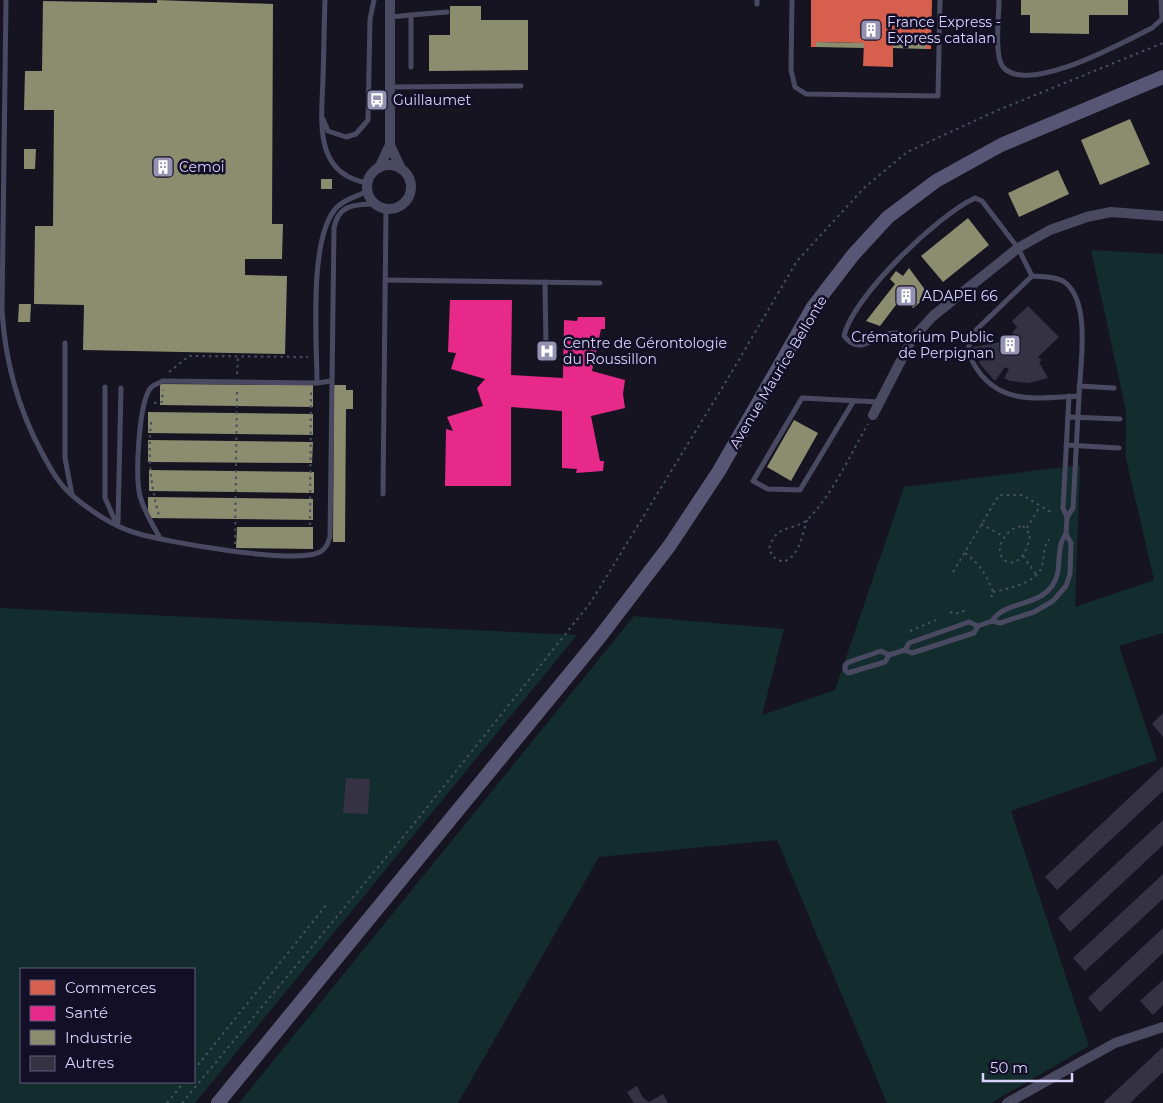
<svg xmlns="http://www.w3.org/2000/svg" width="1163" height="1103" font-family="Montserrat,sans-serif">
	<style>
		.green { fill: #132c2d; fill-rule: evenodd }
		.shops { fill: #d6604d }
		.health { fill: #e7298a }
		.industry { fill: #8c8c6e }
		.building { fill: #343243 }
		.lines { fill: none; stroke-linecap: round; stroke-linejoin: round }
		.path { stroke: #44505f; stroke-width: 2; stroke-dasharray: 2.5 4; stroke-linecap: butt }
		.lane { stroke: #4a4962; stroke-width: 5 }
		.street { stroke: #4a4962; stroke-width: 10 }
		.secondary { stroke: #575674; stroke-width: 14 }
		.labels { text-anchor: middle; stroke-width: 5; stroke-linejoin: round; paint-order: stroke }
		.poi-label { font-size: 14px; fill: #d9d4ff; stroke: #130f26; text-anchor: start }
		.street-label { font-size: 14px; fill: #d9d4ff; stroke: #130f26 }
	</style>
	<rect width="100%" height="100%" fill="#161421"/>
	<g class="green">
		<polygon points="1091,250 1163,254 1163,633 1119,646 1157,760 1011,811 1089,1046 991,1103 887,1103 777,840 599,857 458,1103 239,1103 634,616 784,629 762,715 835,690 904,487 1080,465 1075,607 1154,580 1126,459 1126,411"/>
		<path d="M0 608 577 635 195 1103H0ZM21 969H194V1082H21Z"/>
	</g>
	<polygon class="shops" points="811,0 932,0 931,49 926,49 926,43 893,43 893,67 863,66 864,43 816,42 816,47 811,47"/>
	<polygon class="health" points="450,300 512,300 511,375 563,378 564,320 577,321 578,317 605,317 605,329 601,329 592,371 625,380 623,394 625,408 591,416 600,461 604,461 603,471 576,473 577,469 562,468 562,411 511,407 511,486 445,486 446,429 453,431 447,417 483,406 477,388 485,379 451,369 456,353 448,352"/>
	<g class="industry">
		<polygon points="157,0 273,4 272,224 283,224 282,259 245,259 245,275 287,276 285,354 83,350 84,305 34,304 35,226 53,226 54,110 24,110 25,71 42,71 43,1 157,3"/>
		<polygon points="1021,0 1128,0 1128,15 1089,15 1089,34 1030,33 1030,15 1021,15"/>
		<polygon points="450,6 481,6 481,20 528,20 528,70 429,71 429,35 450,35"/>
		<polygon points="816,42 864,43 864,48 816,47"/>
		<polygon points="893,43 926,43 926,49 893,48"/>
		<polygon points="1130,119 1150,164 1100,185 1081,140"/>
		<polygon points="24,149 36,149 35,169 24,169"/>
		<polygon points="1058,170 1069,194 1019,217 1008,193"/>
		<rect x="321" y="179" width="11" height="10"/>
		<polygon points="968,218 989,245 943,282 921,256"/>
		<polygon points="909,268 929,295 913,308 902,297 880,326 866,321 895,284 890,279 896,271 903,276"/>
		<polygon points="19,304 31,304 30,322 18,322"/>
		<polygon points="160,384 313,385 313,407 160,405"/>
		<polygon points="334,385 346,385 346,390 353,390 353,409 346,409 345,542 333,542"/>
		<polygon points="148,412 313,414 313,435 148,433"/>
		<polygon points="794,420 818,433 791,481 767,467"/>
		<polygon points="148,440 313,442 312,463 148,462"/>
		<polygon points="149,470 314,472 314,493 149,491"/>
		<polygon points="148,497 313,499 313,520 148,518"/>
		<polygon points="237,527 313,527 313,549 236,548"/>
	</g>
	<g class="building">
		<polygon points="1028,306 1059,337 1038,357 1042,360 1039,362 1048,378 1029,383 1010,381 1004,378 1009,369 1005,367 995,381 980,364 973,347 1012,340 1013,332 1017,327 1012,321"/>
		<polygon points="1163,713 1163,737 1152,724"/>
		<polygon points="1163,766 1163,791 1057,890 1045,877"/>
		<polygon points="346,778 370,779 368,814 343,813"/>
		<polygon points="1163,820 1163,845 1070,932 1058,918"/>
		<polygon points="1163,874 1163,899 1085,971 1073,958"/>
		<polygon points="1163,928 1163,953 1100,1012 1088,998"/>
		<polygon points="1163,980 1163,1005 1153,1015 1140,1001"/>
		<polygon points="1163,1047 1163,1072 1130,1103 1103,1103"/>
		<polygon points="637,1086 643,1098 649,1102 663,1094 668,1103 634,1103 627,1092"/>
	</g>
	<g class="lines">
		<g class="path">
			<polyline points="169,372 189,356 308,357"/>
			<polyline points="237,374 238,357"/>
			<polyline points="154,403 162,402 163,390"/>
			<path d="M151 422C148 456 150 486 160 519"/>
			<path d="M807 520C802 535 800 556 783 562L773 557 769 549C777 521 794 533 809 518 834 492 850 455 868 424"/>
			<polyline points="981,524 1003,536"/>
			<polyline points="310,525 311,392"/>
			<path d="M1023 526 1030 534C1029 545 1022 566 1007 562 990 551 1007 526 1023 526Z"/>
			<polyline points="1027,528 1040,506"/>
			<polyline points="235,544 237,391"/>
			<path d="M965 553C980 564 987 576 993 592L990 601"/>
			<polyline points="1023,556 1036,574"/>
			<polyline points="953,572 999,495 1022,495 1051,512"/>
			<path d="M993 592C1007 589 1038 583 1042 566 1045 555 1042 549 1049 539"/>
			<polyline points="950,612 955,614 966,610"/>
			<polyline points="910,631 936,620"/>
			<polyline points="194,1070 327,904"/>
			<polyline points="167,1103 184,1082"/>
			<polyline points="182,1103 413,825 591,602 727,380 797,261 864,188 907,152 996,111 1163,43"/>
		</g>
		<g class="lane">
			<path d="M6 0 2 310C5 361 17 406 41 451 50 468 59 485 74 497 91 511 115 527 136 533 166 542 295 565 320 552 326 549 328 543 330 537L334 228C338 205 355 204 375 204"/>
			<path d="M325 0C324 26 324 51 323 77 322 119 312 174 368 183"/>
			<polyline points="792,0 791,70 795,87 806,94 938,96 940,0"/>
			<path d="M999 0C999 16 994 56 1003 67 1028 96 1125 41 1152 28L1162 19 1161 0"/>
			<polyline points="757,4 757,0"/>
			<polyline points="390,17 411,15"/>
			<polyline points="411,67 411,15 447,12"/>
			<polyline points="390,87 521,86"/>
			<polyline points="323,119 328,131 346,137 356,134 368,120 370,19 374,0"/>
			<polyline points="385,280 600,283"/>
			<polyline points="545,282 546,346"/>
			<path d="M912 339C908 337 902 333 897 333 876 331 862 359 844 336 853 296 938 215 975 198L982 201 1018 248 1032 276 972 334C967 346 968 355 975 366 999 406 1039 398 1079 396 1080 365 1092 300 1063 281 1054 276 1042 277 1032 276"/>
			<polyline points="65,343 65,458 72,495"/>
			<path d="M317 383C317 342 308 237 337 207 345 199 358 196 368 191"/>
			<polyline points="1079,386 1114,388"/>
			<polyline points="105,387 105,498 117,525"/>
			<polyline points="1069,396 1063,508 1067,517 1073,508 1079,396"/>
			<polyline points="853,402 800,490 768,489 753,481 802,398 879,402"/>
			<polyline points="1068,417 1120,419"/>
			<polyline points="1066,445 1119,448"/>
			<polyline points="383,494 386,209"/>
			<polyline points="118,522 121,388"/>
			<path d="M1066 534C1054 549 1064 570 1052 586 1037 607 1005 601 992 621L1000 623 1034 612 1053 601 1066 586 1070 574 1071 543 1066 534 1067 517"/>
			<path d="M160 538C152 524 144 511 140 496 135 475 139 411 148 392 151 385 157 384 163 381L317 383 331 381"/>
			<polyline points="978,626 992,621"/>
			<polyline points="889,655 881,651 849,662 845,665 845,670 848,673 885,662 889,655 905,650 912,653 974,633 978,626 969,622 909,643 905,650"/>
		</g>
		<g class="street">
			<polyline points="390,0 390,145 401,169"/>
			<circle cx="389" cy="187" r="22"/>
			<polyline points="379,168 390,145"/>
			<polyline points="873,415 912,339 933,316 1018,248 1050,230 1087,217 1111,212 1163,216"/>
			<polyline points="1007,1103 1115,1043 1163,1027"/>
		</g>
		<polyline class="secondary" points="218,1103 599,638 670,545 719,471 813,307 853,255 888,217 936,181 1001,145 1163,77"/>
	</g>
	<defs>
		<g id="building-square" transform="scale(1.125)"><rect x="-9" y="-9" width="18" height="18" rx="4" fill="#9591b1" stroke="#130f26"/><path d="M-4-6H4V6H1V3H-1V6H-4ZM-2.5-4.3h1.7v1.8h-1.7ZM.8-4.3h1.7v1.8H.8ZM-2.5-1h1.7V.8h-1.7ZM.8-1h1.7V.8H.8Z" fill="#fff"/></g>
		<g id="bus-square" transform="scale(1.125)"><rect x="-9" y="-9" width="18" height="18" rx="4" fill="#9591b1" stroke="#130f26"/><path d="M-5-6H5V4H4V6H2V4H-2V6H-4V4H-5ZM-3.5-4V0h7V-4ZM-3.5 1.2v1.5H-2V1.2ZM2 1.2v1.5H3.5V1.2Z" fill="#fff"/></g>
		<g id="hospital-square" transform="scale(1.125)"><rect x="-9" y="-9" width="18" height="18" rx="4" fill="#9591b1" stroke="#130f26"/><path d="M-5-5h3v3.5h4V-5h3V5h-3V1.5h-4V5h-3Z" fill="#fff"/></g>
	</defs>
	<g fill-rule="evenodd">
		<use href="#building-square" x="871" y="30"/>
		<use href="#bus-square" x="377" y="100"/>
		<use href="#building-square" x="163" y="167"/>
		<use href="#building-square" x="906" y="296"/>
		<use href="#building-square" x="1010" y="345"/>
		<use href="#hospital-square" x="547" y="351"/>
	</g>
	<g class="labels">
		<g class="poi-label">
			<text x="887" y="27">France Express -<tspan x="887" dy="16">Express catalan</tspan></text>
			<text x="393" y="105">Guillaumet</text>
			<text x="179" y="172">Cemoi</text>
			<text x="922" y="301">ADAPEI 66</text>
			<text x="994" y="342" text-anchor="end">Crématorium Public<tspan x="994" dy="16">de Perpignan</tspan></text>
			<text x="563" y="348">Centre de Gérontologie<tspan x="563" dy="16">du Roussillon</tspan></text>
		</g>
		<g class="street-label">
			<text transform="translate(778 372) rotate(-59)" y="5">Avenue Maurice Bellonte</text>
		</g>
	</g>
	<rect x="20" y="968" width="175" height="115" fill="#130f26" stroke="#625e7d"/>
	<rect x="30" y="980" width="25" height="15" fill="#d6604d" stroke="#625e7d"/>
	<text x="65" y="993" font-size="15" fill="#d9d4ff">Commerces</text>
	<rect x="30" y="1006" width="25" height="15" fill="#e7298a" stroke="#625e7d"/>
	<text x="65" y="1018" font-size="15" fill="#d9d4ff">Santé</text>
	<rect x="30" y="1030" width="25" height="15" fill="#8c8c6e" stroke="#625e7d"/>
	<text x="65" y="1043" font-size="15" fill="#d9d4ff">Industrie</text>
	<rect x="30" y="1056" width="25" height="15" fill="#343243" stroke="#625e7d"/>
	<text x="65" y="1068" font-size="15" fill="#d9d4ff">Autres</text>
	<path d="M983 1073v8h89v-8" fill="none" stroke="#d9d4ff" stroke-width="2.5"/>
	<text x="990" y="1073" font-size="15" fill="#d9d4ff" stroke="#130f26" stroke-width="4" paint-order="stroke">50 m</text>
</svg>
